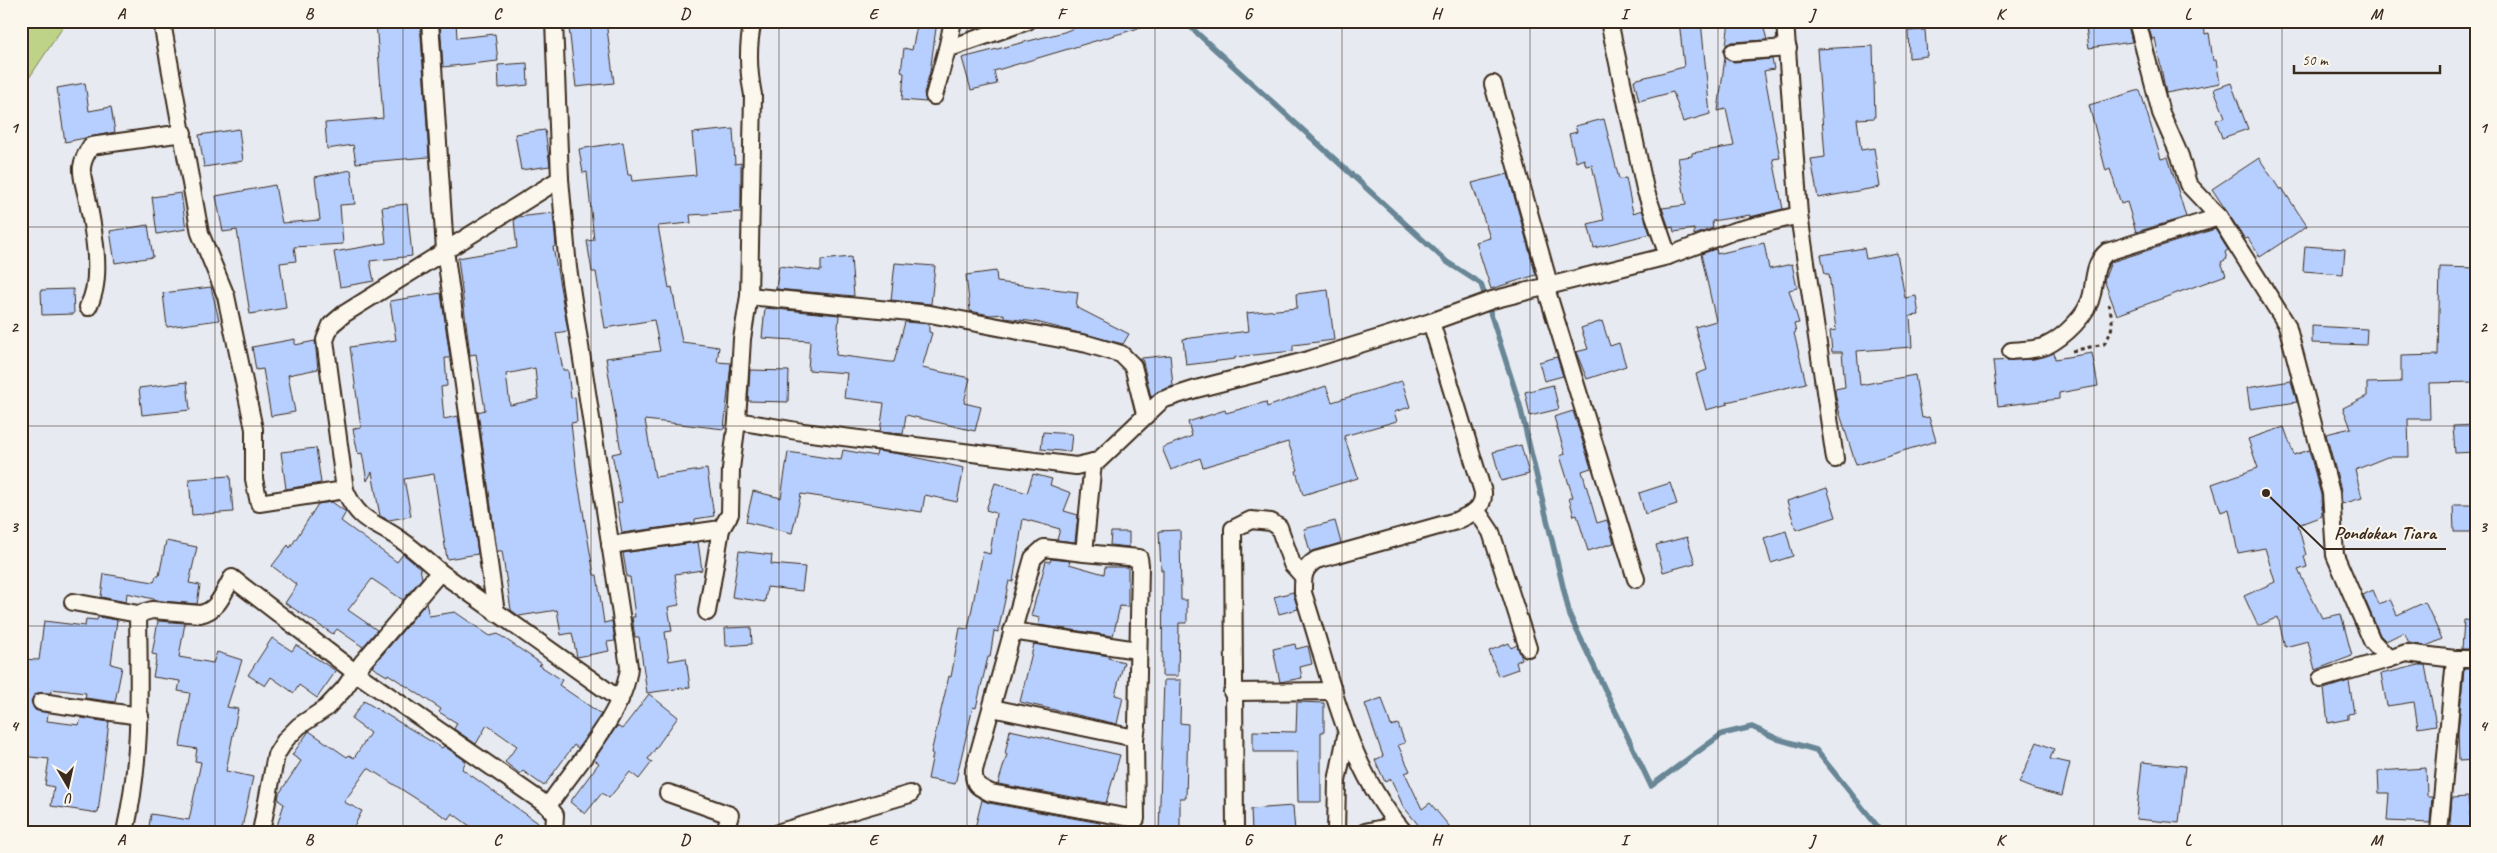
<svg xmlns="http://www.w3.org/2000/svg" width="2497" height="853" font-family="Caveat,sans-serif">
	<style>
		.green { fill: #bed388; stroke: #7c7e53 }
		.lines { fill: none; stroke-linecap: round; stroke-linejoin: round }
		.stream { stroke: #678696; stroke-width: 5.5 }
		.building { fill: #b7cffe; stroke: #3b2a1e; fill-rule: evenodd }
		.service-casing { stroke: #3b2a1e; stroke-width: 12 }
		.minor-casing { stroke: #3b2a1e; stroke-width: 20 }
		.path { stroke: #3b2a1e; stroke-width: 3; stroke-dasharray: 4 4; stroke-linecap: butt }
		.service { stroke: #fbf7ec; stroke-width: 9 }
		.minor { stroke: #fbf7ec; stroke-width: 16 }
		.grid { fill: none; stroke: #3b2a1e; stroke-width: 1; stroke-opacity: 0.55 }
		.leader { fill: none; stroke: #3b2a1e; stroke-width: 2 }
		.callout-dot { fill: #3b2a1e; stroke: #fbf7ec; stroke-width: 2 }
		.callout-label { font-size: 19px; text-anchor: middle; font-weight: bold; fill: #3b2a1e; stroke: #fbf7ec; stroke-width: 4; stroke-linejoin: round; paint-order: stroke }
		.neatline { fill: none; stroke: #3b2a1e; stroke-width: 2 }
		.grid-label { font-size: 16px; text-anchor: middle; font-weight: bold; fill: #3b2a1e }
	</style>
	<rect width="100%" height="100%" fill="#e7ebf1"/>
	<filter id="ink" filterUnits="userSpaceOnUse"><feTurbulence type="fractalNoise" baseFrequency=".02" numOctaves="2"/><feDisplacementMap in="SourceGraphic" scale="10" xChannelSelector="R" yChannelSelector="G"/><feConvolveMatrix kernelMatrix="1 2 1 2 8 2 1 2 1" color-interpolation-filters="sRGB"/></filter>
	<g filter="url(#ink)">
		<polygon class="green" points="21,21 67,21 21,90"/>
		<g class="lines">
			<polyline class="stream" points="1184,21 1447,262 1481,284 1519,402 1570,616 1651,786 1722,734 1752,727 1778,739 1816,750 1882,832"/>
		</g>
		<g class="building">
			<polygon points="376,21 420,21 429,157 356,163 353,145 327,149 325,123 383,118"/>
			<polygon points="440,21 456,21 457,38 495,34 498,61 443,67"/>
			<polygon points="574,21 606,21 614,83 576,87 569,28 575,27"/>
			<polygon points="918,21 937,21 930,72 924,93 926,102 902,100 904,73 901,72 904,48 912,50"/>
			<polygon points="1091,21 1149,21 1149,25 994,71 997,84 971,90 962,58 1064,32"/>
			<polygon points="1679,21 1701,21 1710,114 1683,122 1673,92 1639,101 1634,80 1684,67"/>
			<polygon points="1729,21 1762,21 1767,40 1732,42 1726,45"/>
			<polygon points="2085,21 2127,21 2132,42 2089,48"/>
			<polygon points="2147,21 2204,21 2205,34 2209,33 2213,60 2216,60 2220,83 2166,93 2155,38 2152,39"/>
			<polygon points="1925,30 1927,56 1909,58 1908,31"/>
			<polygon points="1873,46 1875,118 1857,119 1861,150 1874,148 1880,187 1818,198 1811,159 1825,157 1817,49"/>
			<polygon points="1725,57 1734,62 1772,59 1774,69 1764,71 1780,158 1773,159 1783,209 1750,217 1750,215 1712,221 1713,228 1694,235 1694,229 1674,232 1673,227 1669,228 1662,208 1686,205 1678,158 1692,156 1692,153 1734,146 1726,109 1718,111"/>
			<polygon points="527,63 528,85 499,88 498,65"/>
			<polygon points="85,83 89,111 111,107 115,132 65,142 57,88"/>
			<polygon points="2231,83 2248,129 2222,138 2216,120 2225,117 2214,89"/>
			<polygon points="2140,90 2161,159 2168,157 2186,217 2136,232 2127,202 2121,204 2110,169 2106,171 2089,105"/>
			<polygon points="1604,119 1619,179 1626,178 1633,213 1642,210 1650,234 1594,248 1588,224 1604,220 1592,165 1586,166 1584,159 1576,162 1569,134 1577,132 1575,126"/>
			<polygon points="239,129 243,161 204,167 199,135"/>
			<polygon points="733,129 735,164 741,163 741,212 690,215 691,223 658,226 669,288 672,287 682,342 719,347 717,362 731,363 724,429 645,420 655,477 707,469 714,516 695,519 695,523 622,533 617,503 622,502 612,454 621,452 606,358 660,351 654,320 605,328 596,272 592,272 587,241 594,240 587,172 583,173 579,149 623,142 628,175 631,175 632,181 696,175 692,133"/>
			<polygon points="545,130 550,166 521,170 515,134"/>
			<polygon points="2259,158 2280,190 2282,188 2307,226 2260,257 2248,238 2245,239 2212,189"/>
			<polygon points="351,170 355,204 340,205 343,244 294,247 296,261 280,263 286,308 250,314 237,230 223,232 216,196 275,185 282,223 320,220 315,177"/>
			<polygon points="1508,174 1536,275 1491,289 1476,242 1490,238 1472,183"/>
			<polygon points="181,193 186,229 157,234 152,197"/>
			<polygon points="407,204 412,256 370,261 374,281 340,287 334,252 386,243 382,207"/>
			<path d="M553 213 556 246 553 247 568 331 556 333 563 370H568L571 398 575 397 577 422 571 423 577 476 594 575H597L604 623 612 621 615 641 607 642 609 651 577 657 572 633 561 635 557 610 519 616 511 610 502 551H497L478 412 485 410 476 354 470 355 458 258 517 248 514 220 518 217ZM535 368 538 399 510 405 506 374Z"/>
			<polygon points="148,225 153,257 115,263 110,231"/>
			<polygon points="2215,229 2228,250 2225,252 2227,259 2221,262 2226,275 2117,315 2104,280 2111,262"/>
			<polygon points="1764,243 1769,269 1792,264 1797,288 1789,290 1799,323 1794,324 1796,332 1794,333 1806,383 1727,402 1728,404 1706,410 1696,374 1707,370 1695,327 1716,321 1701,254 1716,249 1717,254"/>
			<polygon points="2305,246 2345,249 2343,274 2303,271"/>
			<polygon points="1864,248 1866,259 1897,253 1905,298 1916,296 1919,315 1910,316 1912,347 1857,351 1860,385 1915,375 1922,418 1929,417 1936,441 1856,465 1839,411 1835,392 1835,389 1845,387 1842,352 1832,352 1830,331 1836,330 1829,274 1825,274 1821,255"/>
			<polygon points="851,257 854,296 776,289 779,266 821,271 821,260"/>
			<polygon points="895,263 935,266 931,304 891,300"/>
			<polygon points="2440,267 2476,268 2476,382 2429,383 2430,419 2408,419 2409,457 2387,457 2355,470 2362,498 2342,504 2341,490 2326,434 2351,428 2343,408 2367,396 2367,383 2401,382 2401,356 2438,355"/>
			<polygon points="996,271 997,282 1078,292 1076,307 1129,334 1123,344 1036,322 1004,318 1004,314 990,315 970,311 966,275"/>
			<polygon points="211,287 219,320 167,327 163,293"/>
			<polygon points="73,289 74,314 42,315 41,290"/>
			<polygon points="1328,290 1334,340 1293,345 1293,351 1235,357 1235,359 1186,365 1183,339 1249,331 1247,313 1297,308 1296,294"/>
			<polygon points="441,293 450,358 445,358 447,386 441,387 444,419 458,416 478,554 447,559 434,474 404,479 411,516 389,520 380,516 372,472 367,481 362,453 358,454 353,429 361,428 350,347 396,340 390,301"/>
			<polygon points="765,308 839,315 836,355 890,362 894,362 905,322 929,324 929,332 932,333 922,368 970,378 964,403 981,407 975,431 906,415 903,434 880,432 884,403 844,398 847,373 808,370 810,341 762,338"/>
			<polygon points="1602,321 1610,346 1619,343 1626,366 1587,379 1576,352 1588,349 1581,328"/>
			<polygon points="2312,326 2367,329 2366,345 2312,343"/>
			<polygon points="295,339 295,345 315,341 318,369 288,375 295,412 271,416 263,369 256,370 252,347"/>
			<polygon points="2054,353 2055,359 2092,353 2098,386 2059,393 2059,399 1998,406 1993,361 2034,359"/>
			<polygon points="1170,355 1173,386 1159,391 1151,397 1142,358"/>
			<polygon points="1557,357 1563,376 1544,381 1539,362"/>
			<polygon points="750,370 789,371 788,402 748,401"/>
			<polygon points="1402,381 1410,407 1394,412 1397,421 1344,436 1358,478 1303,495 1296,471 1298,470 1288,442 1203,467 1200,458 1171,470 1162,448 1192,436 1188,422 1225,410 1226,413 1266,402 1267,407 1326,386 1332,402"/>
			<polygon points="2291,381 2297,402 2250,409 2247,388"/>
			<polygon points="187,382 190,410 142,415 139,388"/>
			<polygon points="1553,385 1559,409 1530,416 1525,392"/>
			<polygon points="1573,411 1591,468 1582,471 1597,523 1607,520 1614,543 1588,551 1577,515 1574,516 1569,498 1573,497 1560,456 1565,454 1554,417"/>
			<polygon points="2476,425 2476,452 2455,453 2453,426"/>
			<polygon points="2284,427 2294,455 2309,450 2321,495 2322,516 2298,525 2306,555 2304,556 2307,567 2298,570 2322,618 2341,614 2352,656 2315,670 2308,641 2285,647 2278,617 2258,626 2244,596 2275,582 2265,548 2238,553 2229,509 2221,512 2212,484 2258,468 2248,439"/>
			<polygon points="1043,432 1072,434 1070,452 1041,449"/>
			<polygon points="1521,445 1529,474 1501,481 1493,452"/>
			<polygon points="316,448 321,483 286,489 281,452"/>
			<polygon points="843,450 876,456 877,451 900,454 964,468 957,502 925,495 922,512 801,494 792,533 746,522 753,491 781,498 788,452 841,460"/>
			<polygon points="1033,474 1052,479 1050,485 1071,493 1064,511 1078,515 1075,542 1057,540 1060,529 1023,519 1013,582 1009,581 998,632 994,631 990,657 988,657 976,708 973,707 955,784 928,779 933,754 931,753 949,676 951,677 960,628 968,629 983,552 990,554 996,513 986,510 995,483 1027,493"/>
			<polygon points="230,476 233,512 192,515 189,479"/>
			<polygon points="1670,483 1677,504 1645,514 1639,493"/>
			<polygon points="1827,488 1836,517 1796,530 1787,501"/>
			<polygon points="332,502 346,512 341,521 397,562 403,554 420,568 422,578 403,600 372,579 348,610 377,630 363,647 337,629 333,634 285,603 297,585 272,566 288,545 290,548 318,504"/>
			<polygon points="2453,505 2476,505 2476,532 2454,532"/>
			<polygon points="1335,521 1341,543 1310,552 1304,529"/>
			<polygon points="1180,530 1181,600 1187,600 1187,623 1179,623 1178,676 1162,676 1163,570 1161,570 1159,531"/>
			<polygon points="1786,531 1793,556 1771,563 1764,538"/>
			<polygon points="1111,532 1129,532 1129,547 1110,545"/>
			<polygon points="1687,537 1695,563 1663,572 1656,545"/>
			<polygon points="166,541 197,547 189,583 200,585 197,604 162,601 127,593 126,602 101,597 104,574 154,582 156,576 159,576"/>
			<polygon points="698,542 702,570 675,574 679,605 668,607 672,631 665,632 669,661 686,658 690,687 647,693 639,637 635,637 632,617 635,617 630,577 627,577 623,553"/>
			<polygon points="739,551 772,555 771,564 805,567 802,591 767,587 765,602 732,597"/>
			<polygon points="1051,559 1070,561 1069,564 1104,574 1105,567 1128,567 1128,607 1120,606 1113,636 1038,625 1040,618 1031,616 1046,561 1050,562"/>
			<polygon points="2373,590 2379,604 2390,599 2397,615 2425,602 2442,639 2427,646 2409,643 2404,632 2386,641 2380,635 2363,595"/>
			<polygon points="1293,592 1298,609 1279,614 1274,597"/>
			<polygon points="426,603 429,616 455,612 490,636 498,634 542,664 539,665 562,680 559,685 601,714 578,748 574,745 544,786 523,771 520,774 505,762 517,746 487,725 476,744 454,729 457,723 439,712 441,709 388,674 387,676 372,667"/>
			<polygon points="98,617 117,620 111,664 122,667 115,702 85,698 86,693 51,689 51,693 37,693 31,701 35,710 48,713 47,721 79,725 81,718 109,722 98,813 51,806 54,787 45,785 49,759 21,756 21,735 27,691 21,690 21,659 39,660 44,621 85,626 86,619 97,620"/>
			<polygon points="2464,620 2476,621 2476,649 2462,649"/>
			<polygon points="158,621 185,623 179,657 213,663 217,652 242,660 227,707 238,709 226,771 253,777 241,832 148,832 151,814 189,820 201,762 195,761 197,749 180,746 190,693 178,691 180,681 153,677 157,655 152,654"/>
			<polygon points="751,627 752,644 726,646 725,628"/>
			<polygon points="272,638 292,651 296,645 336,671 317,698 299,685 294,693 271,677 265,686 248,675"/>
			<polygon points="1509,643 1511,648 1517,645 1522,659 1516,662 1518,669 1498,676 1489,651"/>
			<polygon points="1034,644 1109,656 1108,658 1124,662 1115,695 1123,697 1117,724 1020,702"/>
			<polygon points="1295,644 1296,649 1308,646 1312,664 1300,667 1302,678 1280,682 1273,649"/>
			<polygon points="2419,665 2425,665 2436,725 2418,728 2414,702 2387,706 2381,674"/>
			<polygon points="2464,669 2476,669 2476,760 2459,761 2458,732"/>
			<polygon points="1164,680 1181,680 1180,723 1188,724 1186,798 1180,798 1180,832 1159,832"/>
			<polygon points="2349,681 2354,713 2348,714 2348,719 2328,723 2324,689"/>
			<polygon points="649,694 678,717 648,759 652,762 639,779 630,772 609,798 602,793 585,814 570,802 599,763 594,760 617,726 622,729"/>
			<polygon points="1382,698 1391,726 1398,724 1405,743 1398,745 1410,771 1405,773 1422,809 1430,803 1454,832 1424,832 1403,806 1391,779 1385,782 1375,760 1383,756 1365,704"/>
			<polygon points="364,701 442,748 444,746 466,761 462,769 544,827 544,832 478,832 452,813 448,819 368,768 344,802 362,811 351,832 275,832 284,804 278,800 279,794 301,761 292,755 309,731 347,757 349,755 354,758 370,733 351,719"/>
			<polygon points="1297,702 1324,703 1324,732 1321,732 1321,802 1298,802 1297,752 1253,752 1253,731 1296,732"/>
			<polygon points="1010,730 1120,755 1106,803 998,784 1007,754 1005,754"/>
			<polygon points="2037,742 2054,749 2050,759 2070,763 2062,796 2034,789 2019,783"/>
			<polygon points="2142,762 2185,766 2179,823 2136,819"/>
			<polygon points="2426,768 2427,796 2432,796 2430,823 2387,821 2389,793 2379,793 2378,771"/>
			<polygon points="2468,797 2472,832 2452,832 2450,824 2452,798"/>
			<polygon points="982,800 989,803 1100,823 1098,832 990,832 975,828"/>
			<polygon points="1293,806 1295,832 1252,832 1251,809"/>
		</g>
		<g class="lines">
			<g class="service-casing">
				<polyline id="service" points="1136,819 1137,832"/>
			</g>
			<g class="minor-casing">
				<g id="minor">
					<polyline points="430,21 445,250 496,613"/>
					<polyline points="953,21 947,49 1028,21"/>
					<polyline points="1609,21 1645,189 1668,256"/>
					<polyline points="2137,21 2161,113 2180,156 2188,184 2219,217 2287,325 2331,493 2335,555 2372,641 2389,659 2406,653 2455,659 2476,659"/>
					<polyline points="163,28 200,233 226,296 254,429 254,479 259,503 345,490"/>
					<polyline points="1733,52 1788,48"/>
					<polyline points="1493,84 1549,284"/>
					<polyline points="934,96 947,49"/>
					<polyline points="1799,215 1835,459"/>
					<polyline points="1545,285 1636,579"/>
					<polyline points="749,296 930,314 1087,344 1121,354 1133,366 1145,414"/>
					<path d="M88 307C104 279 93 228 87 197 85 188 81 176 82 167 83 159 87 152 91 146L183 133"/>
					<path d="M2011 351C2021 350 2036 350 2046 346 2064 337 2088 315 2092 294 2095 278 2094 263 2107 252L2219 217"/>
					<polyline points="737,421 803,432 1076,466 1098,461 1162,400 1196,389 1305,361 1431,322 1492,300 1668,256 1734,231 1799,215 1785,21"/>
					<polyline points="1477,511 1491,532 1528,648"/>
					<path d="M610 545 721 529 730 514 731 469 737 421 742 339 749 296 753 95C748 70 747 46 753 21"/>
					<path d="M1084 553 1139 558 1140 565 1137 726 1135 738 1136 819 991 793C978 787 973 785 974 770L1033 558 1044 548 1084 553 1093 462"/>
					<polyline points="440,572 620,700"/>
					<path d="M73 602 138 614C139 691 142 757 125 832"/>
					<polyline points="707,612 721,529"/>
					<path d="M138 614 152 610 200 614C219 610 223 593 232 578L356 673 548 806"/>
					<polyline points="1012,631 1137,650"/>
					<polyline points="2321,679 2389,659"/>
					<polyline points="1232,692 1334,691"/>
					<polyline points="41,702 140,716"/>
					<polyline points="992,708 1135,738"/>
					<polyline points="668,793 730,815 725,832"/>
					<path d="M261 832 276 755 286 739 299 726 326 708 344 689 362 663 440 572C427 561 414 549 401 540 373 520 360 524 345 490L325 340 331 325 344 314 560 179"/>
					<path d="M554 832 555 815 548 806C574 767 625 713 629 667L568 268 560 179 554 21"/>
					<polyline points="780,832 910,794"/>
					<polyline points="1235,832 1233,529 1251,520 1271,522 1279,527 1292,564 1302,575"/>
					<polyline points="1336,832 1337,781 1347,731"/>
					<polyline points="1365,832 1398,825"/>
					<path d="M1404 832C1346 766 1330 674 1303 593 1303 578 1302 569 1316 560L1456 521C1471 514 1484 510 1483 492L1431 322"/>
					<polyline points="2439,832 2455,659"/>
				</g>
			</g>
			<path class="path" d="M2072 351 2104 344C2114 330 2114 320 2108 304"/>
			<use href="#service" class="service"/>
			<use href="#minor" class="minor"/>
		</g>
	</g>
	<path class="grid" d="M215 21V832M403 21V832M591 21V832M779 21V832M967 21V832M1155 21V832M1342 21V832M1530 21V832M1718 21V832M1906 21V832M2094 21V832M2282 21V832M21 227H2476M21 426H2476M21 626H2476"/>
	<path class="leader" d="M2266 493L2324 549H2446"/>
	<circle class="callout-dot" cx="2266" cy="493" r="5"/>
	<g class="callout-label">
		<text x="2385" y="539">Pondokan Tiara</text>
	</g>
	<rect width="2497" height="853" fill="none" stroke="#fbf7ec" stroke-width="55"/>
	<g transform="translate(68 786) rotate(171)" stroke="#fbf7ec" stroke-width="4" paint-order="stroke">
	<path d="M0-4L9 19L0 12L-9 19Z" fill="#3b2a1e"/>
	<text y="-8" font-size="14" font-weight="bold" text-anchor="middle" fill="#3b2a1e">U</text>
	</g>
	<path d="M2294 65v8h146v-8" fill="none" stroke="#3b2a1e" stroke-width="2.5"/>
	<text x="2302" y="65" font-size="15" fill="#3b2a1e" stroke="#fbf7ec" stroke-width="4" paint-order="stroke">50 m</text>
	<rect x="28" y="28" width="2442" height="798" class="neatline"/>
	<g class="grid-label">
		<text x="121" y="19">A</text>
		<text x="309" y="19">B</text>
		<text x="497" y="19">C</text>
		<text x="685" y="19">D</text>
		<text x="873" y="19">E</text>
		<text x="1061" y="19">F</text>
		<text x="1248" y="19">G</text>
		<text x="1436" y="19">H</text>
		<text x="1624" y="19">I</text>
		<text x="1812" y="19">J</text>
		<text x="2000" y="19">K</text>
		<text x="2188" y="19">L</text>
		<text x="2376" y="19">M</text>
		<text x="14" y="133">1</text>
		<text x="2483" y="133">1</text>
		<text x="14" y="332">2</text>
		<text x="2483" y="332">2</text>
		<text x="14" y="532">3</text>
		<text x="2483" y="532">3</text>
		<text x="14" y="731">4</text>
		<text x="2483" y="731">4</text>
		<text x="121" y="845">A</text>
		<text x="309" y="845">B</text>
		<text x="497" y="845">C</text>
		<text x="685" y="845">D</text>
		<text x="873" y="845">E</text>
		<text x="1061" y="845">F</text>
		<text x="1248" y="845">G</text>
		<text x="1436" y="845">H</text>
		<text x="1624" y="845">I</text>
		<text x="1812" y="845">J</text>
		<text x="2000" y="845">K</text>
		<text x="2188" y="845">L</text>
		<text x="2376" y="845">M</text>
	</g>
</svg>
